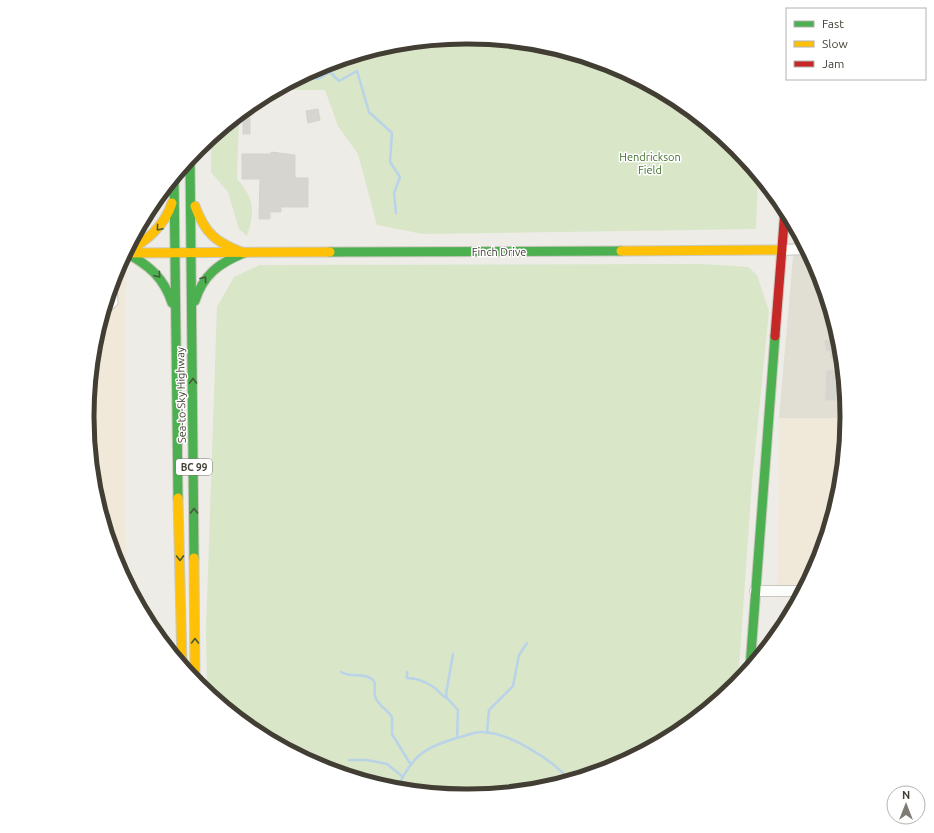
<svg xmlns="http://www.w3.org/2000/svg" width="934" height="833" font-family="Ubuntu,sans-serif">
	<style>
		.residential { fill: #e1ded4 }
		.commercial { fill: #f0e9da }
		.green { fill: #d9e6c8 }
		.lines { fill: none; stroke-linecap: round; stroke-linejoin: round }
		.stream { stroke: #b9d3e9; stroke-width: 2.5 }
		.building { fill: #d7d5cf; stroke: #d5d3cd }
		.lane-casing { stroke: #c9c8c3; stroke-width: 7 }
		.street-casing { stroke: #c9c8c3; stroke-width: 12 }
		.fast-casing { stroke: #ccc9be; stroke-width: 11 }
		.slow-casing { stroke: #ccc9be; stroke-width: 11 }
		.jam-casing { stroke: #ccc9be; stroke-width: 11 }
		.lane { stroke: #fcfcfb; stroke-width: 5 }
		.street { stroke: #fcfcfb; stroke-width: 10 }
		.fast { stroke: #4caf50; stroke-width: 9 }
		.slow { stroke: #ffc107; stroke-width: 9 }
		.jam { stroke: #c62828; stroke-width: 9 }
		.oneway { stroke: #445a3b }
		.labels { text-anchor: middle; stroke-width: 3; stroke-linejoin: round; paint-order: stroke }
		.shield { fill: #fff; stroke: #7b7871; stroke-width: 1 }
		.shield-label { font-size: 10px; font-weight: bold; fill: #423e34 }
		.park-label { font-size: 11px; fill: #416f2c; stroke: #fff }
		.street-label { font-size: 11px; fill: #423e34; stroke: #fff }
		.rim { fill: none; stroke: #423e34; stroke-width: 5 }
	</style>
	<rect width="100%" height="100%" fill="#edece7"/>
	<polygon class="residential" points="795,234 798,234 818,271 839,343 846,418 779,418"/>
	<g class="commercial">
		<polygon points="126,253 126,580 116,562 95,490 88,416 95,342 116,271"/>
		<polygon points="779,418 846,418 839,491 818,562 798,598 777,598"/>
	</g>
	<g class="green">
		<polygon points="467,37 541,44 612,66 678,101 736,148 758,175 756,229 423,234 377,225 358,154 338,126 325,90 277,90 322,66 393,44"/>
		<path d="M239 115 237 179C255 199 255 212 247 236L239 229 228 192 211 172V138Z"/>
		<polygon points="702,264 748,267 757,275 769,311 752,481 738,682 735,685 678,732 612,767 541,789 467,796 393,789 322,767 256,732 207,692 206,629 217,307 234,277 260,265"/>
	</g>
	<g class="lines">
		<g class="stream">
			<polyline points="312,71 313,76 318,79 330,72 339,81 357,71 369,112 392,133 390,162 400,177 394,193 396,213"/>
			<polyline points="453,654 446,694 447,698 458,710 457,738"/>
			<path d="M341 672C349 677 359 674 368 677 379 681 373 688 375 696 377 705 387 709 392 717V734L411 765"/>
			<path d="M407 672V678C416 678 424 681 432 686 438 689 440 695 447 698"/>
			<polyline points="487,733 489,710 513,686 519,655 527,643"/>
			<polyline points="349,760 367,760 387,764 403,777"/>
			<path d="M397 789C412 755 425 747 460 737 466 736 474 732 480 732 508 731 552 760 570 780"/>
		</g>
	</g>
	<g class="building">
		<polygon points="318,109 320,120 308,123 306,111"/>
		<rect x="243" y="118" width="7" height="16"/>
		<polygon points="271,152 295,155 295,178 308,178 308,207 281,207 281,212 270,212 270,219 259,219 260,179 242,179 242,154 271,154"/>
		<polygon points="838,340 841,359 834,360 831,358 830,350 827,351 825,341"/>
		<polygon points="827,371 837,371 837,374 842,374 841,396 837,396 837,400 826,400"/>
		<polygon points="102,514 110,514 110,535 108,535"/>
	</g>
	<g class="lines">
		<g class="lane-casing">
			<polyline id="lane" points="105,308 110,308 115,303 114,280"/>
		</g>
		<g class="street-casing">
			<g id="street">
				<polyline points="782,250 806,249"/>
				<polyline points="755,591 802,591"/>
			</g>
		</g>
		<g class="fast-casing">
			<g id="fast">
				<polyline points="190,158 194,558"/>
				<polyline points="174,178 178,498"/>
				<polyline points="330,252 621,251"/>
				<path d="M126 253C149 265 164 278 172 303"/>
				<path d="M195 301C203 275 219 263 244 253"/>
				<polyline points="750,667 775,336"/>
			</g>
		</g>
		<g class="slow-casing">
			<g id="slow">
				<path d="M195 206C205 234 217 243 244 253"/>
				<polyline points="621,251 782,250"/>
				<path d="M126 253C147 240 164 227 172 203"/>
				<polyline points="127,253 330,252"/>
				<polyline points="178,498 182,665"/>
				<polyline points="194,558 195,680"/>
			</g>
		</g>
		<g class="jam-casing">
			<polyline id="jam" points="775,336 785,210"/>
		</g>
		<use href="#lane" class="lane"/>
		<use href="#street" class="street"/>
		<use href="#fast" class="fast"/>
		<use href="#slow" class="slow"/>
		<use href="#jam" class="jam"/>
	</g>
	<defs><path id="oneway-chevron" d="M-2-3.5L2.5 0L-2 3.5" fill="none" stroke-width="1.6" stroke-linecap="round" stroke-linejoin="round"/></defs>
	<g class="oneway">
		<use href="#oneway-chevron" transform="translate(159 228) rotate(130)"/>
		<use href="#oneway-chevron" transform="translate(158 275) rotate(50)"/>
		<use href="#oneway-chevron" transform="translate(204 279) rotate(-54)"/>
		<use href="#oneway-chevron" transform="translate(193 381) rotate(-91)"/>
		<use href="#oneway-chevron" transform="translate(194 511) rotate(-91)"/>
		<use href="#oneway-chevron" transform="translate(180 558) rotate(89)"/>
		<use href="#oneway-chevron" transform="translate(195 641) rotate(-90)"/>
	</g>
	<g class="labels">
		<rect class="shield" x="176" y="459" width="36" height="16" rx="3"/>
		<g class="shield-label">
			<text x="194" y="471">BC 99</text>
		</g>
		<g class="park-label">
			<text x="650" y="161">Hendrickson<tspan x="650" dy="13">Field</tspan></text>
		</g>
		<g class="street-label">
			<text x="499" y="256">Finch Drive</text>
			<text transform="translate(181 395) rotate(-91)" y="4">Sea-to-Sky Highway</text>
		</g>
	</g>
	<path d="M0 0H934V833H0ZM466 44H468A372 372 0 0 1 840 416V417A372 372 0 0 1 468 789H466A372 372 0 0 1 94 417V416A372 372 0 0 1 466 44Z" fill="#fff" fill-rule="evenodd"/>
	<path class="rim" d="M466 44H468A372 372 0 0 1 840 416V417A372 372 0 0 1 468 789H466A372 372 0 0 1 94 417V416A372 372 0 0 1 466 44Z"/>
	<rect x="786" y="8" width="140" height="72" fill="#ffffff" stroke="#b3b2ae"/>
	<rect x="794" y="21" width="20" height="6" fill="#4caf50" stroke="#b3b2ae"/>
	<text x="822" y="28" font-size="12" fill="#423e34">Fast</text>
	<rect x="794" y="41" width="20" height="6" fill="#ffc107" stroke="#b3b2ae"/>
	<text x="822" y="48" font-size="12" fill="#423e34">Slow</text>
	<rect x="794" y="61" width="20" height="6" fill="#c62828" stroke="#b3b2ae"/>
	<text x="822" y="68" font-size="12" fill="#423e34">Jam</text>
	<g transform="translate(906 805)"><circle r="19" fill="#ffffff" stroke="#b3b2ae"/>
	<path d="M0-3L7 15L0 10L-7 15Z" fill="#7e7b73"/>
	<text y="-6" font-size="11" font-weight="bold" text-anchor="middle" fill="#423e34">N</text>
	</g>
</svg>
